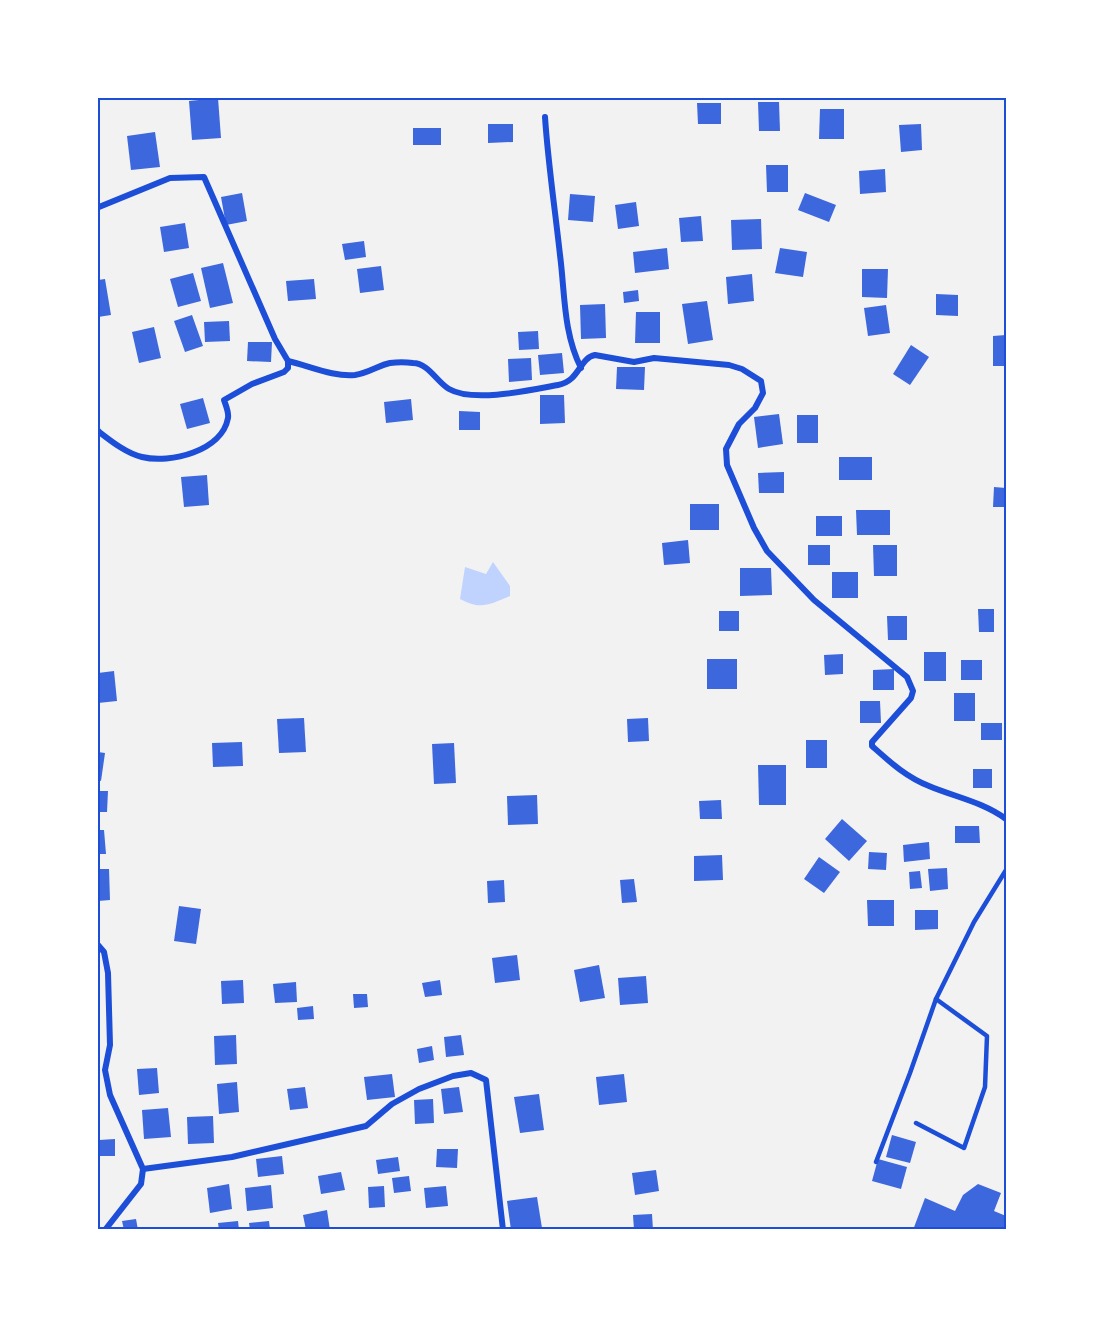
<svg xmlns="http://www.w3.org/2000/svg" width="1104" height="1327" font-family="'Sofia Sans Condensed',sans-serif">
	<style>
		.water { fill: #bfd3fe }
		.building { fill: #3d67dc }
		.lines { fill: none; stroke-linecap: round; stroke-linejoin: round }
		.service { stroke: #1d4ed8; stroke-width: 4.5 }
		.minor { stroke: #1d4ed8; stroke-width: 6 }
		.neatline { fill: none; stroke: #1d4ed8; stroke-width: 2 }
	</style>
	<rect width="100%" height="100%" fill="#f2f2f2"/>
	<path class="water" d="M493 562 510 586V596C488 605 481 610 460 599L465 567 486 574Z"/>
	<g class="building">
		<polygon points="218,98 221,138 192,140 189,101"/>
		<polygon points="758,102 779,102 780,131 759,131"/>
		<polygon points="697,103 721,103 721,124 698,124"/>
		<polygon points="820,109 844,109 844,139 819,139"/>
		<polygon points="488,124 513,124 513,142 488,143"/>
		<polygon points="921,124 922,150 901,152 899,125"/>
		<rect x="413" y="128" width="28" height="17"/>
		<polygon points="155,132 160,167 131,170 127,136"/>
		<polygon points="766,165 788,165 788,192 767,192"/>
		<polygon points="885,169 886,192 860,194 859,171"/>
		<polygon points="242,193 247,221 226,225 221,197"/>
		<polygon points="805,193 836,205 829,222 798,210"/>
		<polygon points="570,194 595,196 593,222 568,220"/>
		<polygon points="636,202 639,226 618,229 615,205"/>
		<polygon points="701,216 703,241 681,242 679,218"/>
		<polygon points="761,219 762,249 732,250 731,220"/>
		<polygon points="185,223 189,248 164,252 160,227"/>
		<polygon points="364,241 366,257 345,260 342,244"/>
		<polygon points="667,248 669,269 635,273 633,252"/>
		<polygon points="780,248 807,252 803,277 775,273"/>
		<polygon points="223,263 233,303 210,308 201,268"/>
		<polygon points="381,266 384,290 360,293 357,269"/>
		<polygon points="862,269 888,269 887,298 862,297"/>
		<polygon points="193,273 201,301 178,307 170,279"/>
		<polygon points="752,274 754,301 728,304 726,277"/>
		<polygon points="105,279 111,315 98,317 98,280"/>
		<polygon points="314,279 316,299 288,301 286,281"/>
		<polygon points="638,290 639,301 624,303 623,292"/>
		<polygon points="936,294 958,295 958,316 936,315"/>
		<polygon points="707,301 713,340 688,344 682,304"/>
		<polygon points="605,304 606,338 581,339 580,305"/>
		<polygon points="886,305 890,333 868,336 864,308"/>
		<polygon points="636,312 660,312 660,343 635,343"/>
		<polygon points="192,315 203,346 185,352 174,321"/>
		<polygon points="229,321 230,341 205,342 204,322"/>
		<polygon points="154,327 161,358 139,363 132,332"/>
		<polygon points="538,331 539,349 519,350 518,332"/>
		<polygon points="1006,335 1006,366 993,366 993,336"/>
		<polygon points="248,342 272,342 271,362 247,361"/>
		<polygon points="911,345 929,357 910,385 893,374"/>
		<polygon points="562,353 564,373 540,375 538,355"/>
		<polygon points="531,358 532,380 509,382 508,359"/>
		<polygon points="617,367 645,367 644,390 616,389"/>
		<polygon points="540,395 564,395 565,423 540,424"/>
		<polygon points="203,398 210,423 187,429 180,404"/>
		<polygon points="411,399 413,420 386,423 384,402"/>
		<polygon points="459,411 480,412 480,430 459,430"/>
		<polygon points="779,414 783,444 758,448 754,417"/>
		<rect x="797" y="415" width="21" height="28"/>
		<rect x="839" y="457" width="33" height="23"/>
		<polygon points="784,472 784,493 759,493 758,473"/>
		<polygon points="207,475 209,505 184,507 181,477"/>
		<polygon points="994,487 1006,488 1006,507 993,507"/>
		<rect x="690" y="504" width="29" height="26"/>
		<polygon points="856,510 890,510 890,535 857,535"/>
		<rect x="816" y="516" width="26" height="20"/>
		<polygon points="688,540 690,563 664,565 662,543"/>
		<rect x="808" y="545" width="22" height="20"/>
		<polygon points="873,545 897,545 897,576 874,576"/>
		<polygon points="740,568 771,568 772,595 740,596"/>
		<rect x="832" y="572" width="26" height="26"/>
		<polygon points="978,609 994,609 994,632 979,632"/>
		<rect x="719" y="611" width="20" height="20"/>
		<polygon points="887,616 907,616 907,640 888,640"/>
		<rect x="924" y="652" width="22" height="29"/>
		<polygon points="843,654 843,674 825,675 824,655"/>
		<rect x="707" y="659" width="30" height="30"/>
		<rect x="961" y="660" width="21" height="20"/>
		<polygon points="894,669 894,690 873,690 873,670"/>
		<polygon points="114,671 117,701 98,703 98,673"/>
		<rect x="954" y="693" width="21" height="28"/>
		<polygon points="860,701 880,701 881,723 860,723"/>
		<polygon points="304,718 306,752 279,753 277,719"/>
		<polygon points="648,718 649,741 628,742 627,719"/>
		<rect x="981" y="723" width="21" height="17"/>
		<rect x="806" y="740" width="21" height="28"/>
		<polygon points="242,742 243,766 213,767 212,743"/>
		<polygon points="454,743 456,783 434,784 432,744"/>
		<polygon points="98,752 105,753 101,781 98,780"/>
		<polygon points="758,765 786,765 786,805 759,805"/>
		<rect x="973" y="769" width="19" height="19"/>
		<polygon points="98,791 108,791 107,812 98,812"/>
		<polygon points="537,795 538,824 508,825 507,796"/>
		<polygon points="721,800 722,819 700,819 699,801"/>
		<polygon points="842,819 867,841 849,861 825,839"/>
		<polygon points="955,826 979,826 980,843 955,843"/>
		<polygon points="98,830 104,830 106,854 98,854"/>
		<polygon points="929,842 930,859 904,862 903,845"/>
		<polygon points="869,852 887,853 886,870 868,869"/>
		<polygon points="722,855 723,880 694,881 694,856"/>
		<polygon points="819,857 840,872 824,893 804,879"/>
		<polygon points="947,868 948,889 930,891 928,869"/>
		<polygon points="98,869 109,869 110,900 98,901"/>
		<polygon points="920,871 922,888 910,889 909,872"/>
		<polygon points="634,879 637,902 622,903 620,880"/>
		<polygon points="504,880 505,902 488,903 487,881"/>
		<polygon points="867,900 894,900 894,926 868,926"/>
		<polygon points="179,906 201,909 196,944 174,941"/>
		<polygon points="915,910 938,910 938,929 915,930"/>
		<polygon points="517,955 520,980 495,983 492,958"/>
		<polygon points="599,965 605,998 580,1002 574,970"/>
		<polygon points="646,976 648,1003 620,1005 618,978"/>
		<polygon points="243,980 244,1003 222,1004 221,981"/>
		<polygon points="440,980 442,995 425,997 422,983"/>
		<polygon points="296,982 297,1002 275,1003 273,984"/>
		<polygon points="353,994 367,994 368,1007 354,1008"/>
		<polygon points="313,1006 314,1019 298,1020 297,1008"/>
		<polygon points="236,1035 237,1064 215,1065 214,1036"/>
		<polygon points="461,1035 464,1055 446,1057 444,1037"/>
		<polygon points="432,1046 434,1060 419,1063 417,1049"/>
		<polygon points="157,1068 159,1093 139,1095 137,1069"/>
		<polygon points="392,1074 395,1097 367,1100 364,1077"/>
		<polygon points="624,1074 627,1102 599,1105 596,1077"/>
		<polygon points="237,1082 239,1112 219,1114 217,1084"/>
		<polygon points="305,1087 308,1108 290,1110 287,1089"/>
		<polygon points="459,1087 463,1112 444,1114 441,1089"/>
		<polygon points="539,1094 544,1130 520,1133 514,1097"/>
		<polygon points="433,1099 434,1123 415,1124 414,1100"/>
		<polygon points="168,1108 171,1137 144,1139 142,1110"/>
		<polygon points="213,1116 214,1143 188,1144 187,1117"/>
		<polygon points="892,1135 916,1142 910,1163 886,1157"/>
		<polygon points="115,1139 115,1156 99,1156 99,1140"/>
		<polygon points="437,1149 458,1149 457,1168 436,1167"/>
		<polygon points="282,1156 284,1174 258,1177 256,1159"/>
		<polygon points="398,1157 400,1171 378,1174 376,1160"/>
		<polygon points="878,1159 907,1167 901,1189 872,1181"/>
		<polygon points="656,1170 659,1191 635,1195 632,1173"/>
		<polygon points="341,1172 345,1190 321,1194 318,1176"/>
		<polygon points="409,1176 411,1191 394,1193 392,1178"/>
		<polygon points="229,1184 232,1209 210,1213 207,1188"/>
		<polygon points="978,1184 1001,1193 994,1211 1006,1216 1006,1230 913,1230 925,1198 955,1211 963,1195"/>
		<polygon points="271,1185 273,1208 247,1211 245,1188"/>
		<polygon points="384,1186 385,1207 369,1208 368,1187"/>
		<polygon points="446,1186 448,1206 426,1208 424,1188"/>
		<polygon points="537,1197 542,1228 511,1230 507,1201"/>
		<polygon points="327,1210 330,1230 306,1230 303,1215"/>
		<polygon points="652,1214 653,1230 634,1230 633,1215"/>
		<polygon points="136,1219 138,1230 124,1230 122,1221"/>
		<polygon points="238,1221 239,1230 219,1230 218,1223"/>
		<polygon points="269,1221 270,1230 250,1230 249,1223"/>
	</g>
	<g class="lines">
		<g class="service">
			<polyline points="916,1123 964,1148 985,1087 987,1036 936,999"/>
			<polyline points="876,1162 910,1073 936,999 974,922 1006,870"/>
		</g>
		<g class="minor">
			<path d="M545 117C548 163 555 209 560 255 565 293 563 332 581 368"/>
			<polyline points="99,207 170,178 204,177 275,339 288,361"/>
			<path d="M98 431C111 441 126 453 142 457 170 464 222 451 228 418 229 412 226 406 224 400L252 384 284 372 288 368V361C310 366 333 377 355 375 369 373 379 365 390 363 397 362 406 362 413 363 428 363 437 382 449 389 473 403 531 390 558 385 580 381 579 358 595 355L634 362 654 358 729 365 742 369 761 381 763 393 755 408 739 424 726 449 727 465 754 528 767 551 814 600 907 677 913 691 911 698 872 742V746C890 762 906 777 929 786 955 797 983 802 1006 819"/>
			<polyline points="98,945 104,952 108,973 110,1045 105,1070 110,1095 143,1169 141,1184 105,1230"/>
			<polyline points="143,1169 232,1157 366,1126 392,1104 419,1089 453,1076 471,1073 486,1080 503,1230"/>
		</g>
	</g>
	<rect width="1104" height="1327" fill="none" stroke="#ffffff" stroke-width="198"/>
	<rect x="99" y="99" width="906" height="1129" class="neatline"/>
</svg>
